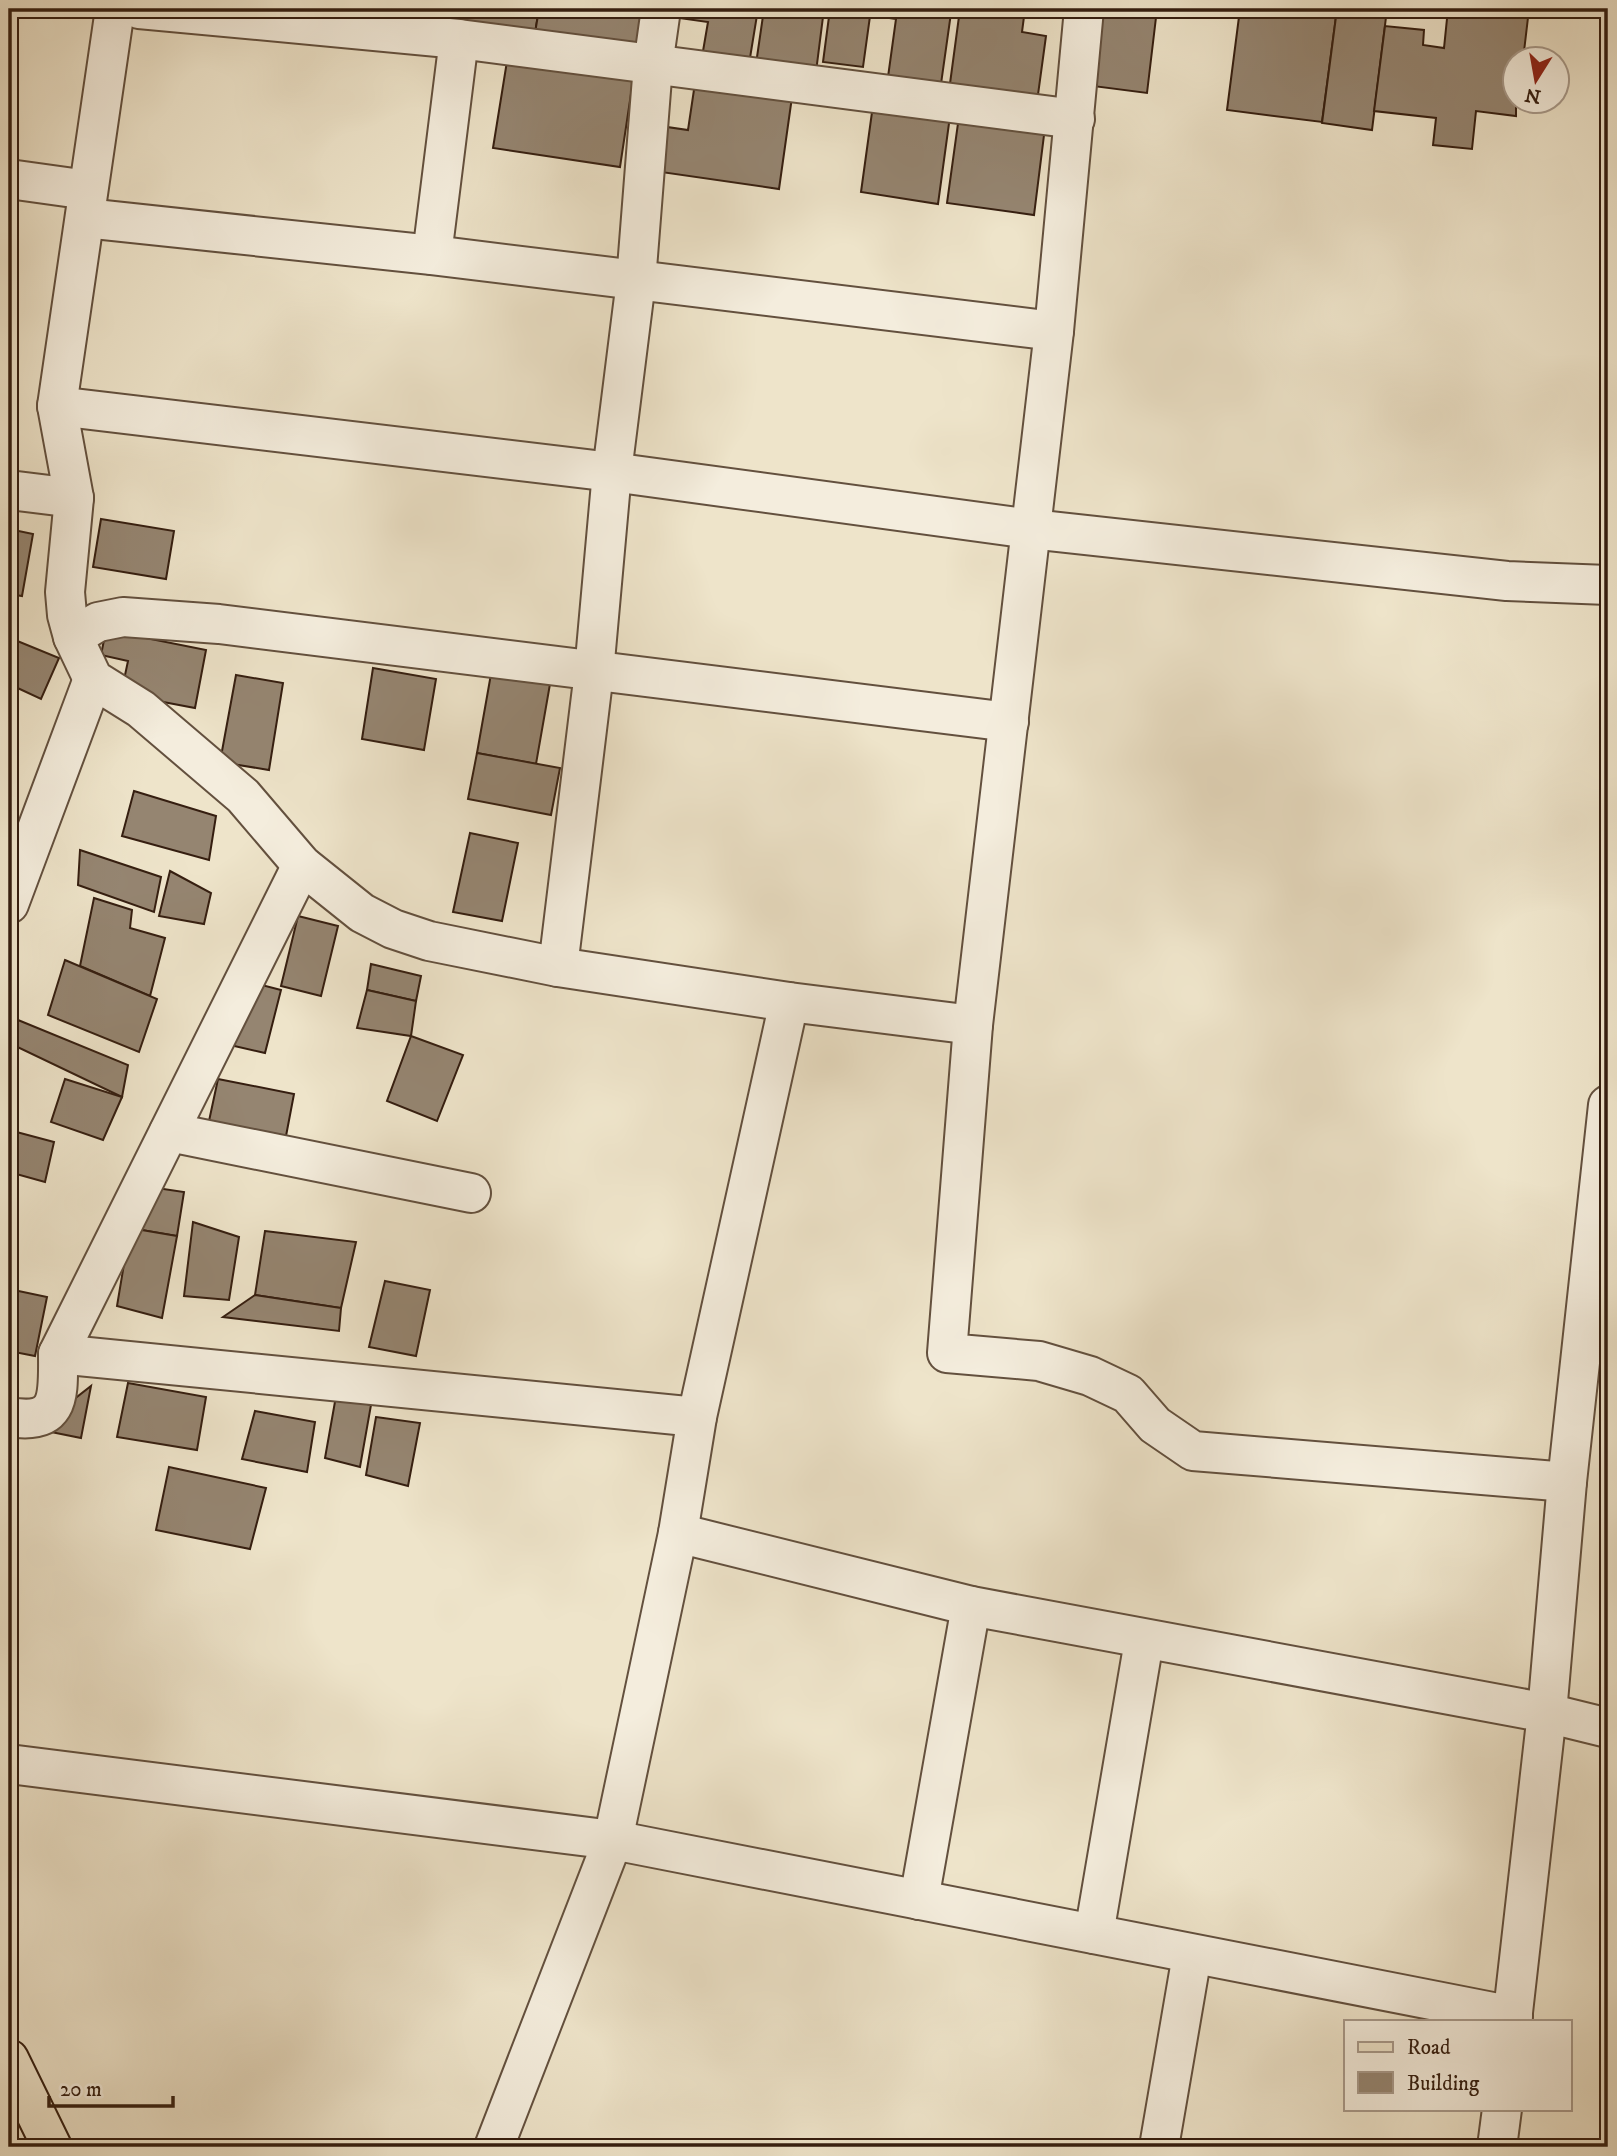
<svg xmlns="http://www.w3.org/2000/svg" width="1617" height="2156" font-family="'IM FELL DW Pica',serif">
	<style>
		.building { fill: #958571; stroke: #351e10; stroke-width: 2 }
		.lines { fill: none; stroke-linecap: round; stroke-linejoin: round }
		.minor-casing { stroke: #63503e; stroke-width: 42 }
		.primary-casing { stroke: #351e10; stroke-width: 42 }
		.minor { stroke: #f4eddd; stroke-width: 38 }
		.primary { stroke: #eee4ca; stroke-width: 38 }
	</style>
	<rect width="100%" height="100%" fill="#eee4ca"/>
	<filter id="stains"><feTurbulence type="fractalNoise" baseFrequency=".00286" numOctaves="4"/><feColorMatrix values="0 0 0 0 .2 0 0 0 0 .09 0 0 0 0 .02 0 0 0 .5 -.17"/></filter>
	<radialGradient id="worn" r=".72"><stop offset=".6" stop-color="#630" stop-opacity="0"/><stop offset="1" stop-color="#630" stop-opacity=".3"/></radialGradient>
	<g class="building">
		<polygon points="450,9 539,9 534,39 448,29"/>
		<polygon points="539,9 647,9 640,56 534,39"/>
		<polygon points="681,9 758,9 749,64 702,57 708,22 679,18"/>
		<polygon points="764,9 824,9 816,72 756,64"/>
		<polygon points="830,9 871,9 863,67 823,62"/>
		<polygon points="876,9 934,9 951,13 941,84 888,77 896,19 875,16"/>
		<polygon points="960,9 1025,9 1022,32 1046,36 1037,102 949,91"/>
		<polygon points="1095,9 1157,9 1147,93 1085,85"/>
		<polygon points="1240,9 1337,9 1322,122 1227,110"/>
		<polygon points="1337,9 1387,9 1372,130 1322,123"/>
		<polygon points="1448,9 1529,9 1523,60 1516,60 1516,116 1476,111 1472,149 1433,145 1436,118 1374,111 1385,26 1424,30 1423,45 1444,48"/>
		<polygon points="508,55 634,74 620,167 493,148"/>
		<polygon points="695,83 792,97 779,189 654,171 660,126 688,130"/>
		<polygon points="873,105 950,116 938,204 861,192"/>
		<polygon points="959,116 1045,127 1034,215 947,203"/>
		<polygon points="101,519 174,531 166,579 93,567"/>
		<polygon points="9,529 33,534 22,596 9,594"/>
		<polygon points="106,630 206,650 195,708 121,694 128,661 101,655"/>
		<polygon points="10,638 59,658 41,699 9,684"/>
		<polygon points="373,668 436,679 424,750 362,739"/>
		<polygon points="491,674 550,684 536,764 477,753"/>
		<polygon points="236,675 283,683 269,770 220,762"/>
		<polygon points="477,753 560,768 551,815 468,799"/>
		<polygon points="134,791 216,816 209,860 122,836"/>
		<polygon points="470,833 518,843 502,921 453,912"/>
		<polygon points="80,850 161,877 154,912 78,885"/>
		<polygon points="170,871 211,893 204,924 159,916"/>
		<polygon points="94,898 132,910 130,928 165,938 150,996 80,966"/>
		<polygon points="298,916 338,926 321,996 281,986"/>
		<polygon points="65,960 157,999 139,1052 48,1015"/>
		<polygon points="371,964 421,976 416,1001 367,990"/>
		<polygon points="246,981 281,990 265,1053 230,1045"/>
		<polygon points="367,990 416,1001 411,1036 357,1028"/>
		<polygon points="18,1020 128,1065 122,1097 9,1043"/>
		<polygon points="411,1036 463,1055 437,1121 387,1101"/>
		<polygon points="65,1079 122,1097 103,1140 51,1122"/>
		<polygon points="218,1079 294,1094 286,1136 209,1121"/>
		<polygon points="9,1130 54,1142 45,1182 9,1172"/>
		<polygon points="150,1187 184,1192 177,1236 130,1228"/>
		<polygon points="193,1222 239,1237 229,1300 184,1296"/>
		<polygon points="130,1228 177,1236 162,1318 117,1306"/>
		<polygon points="265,1231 356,1242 341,1308 255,1295"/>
		<polygon points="385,1281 430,1290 416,1356 369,1347"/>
		<polygon points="9,1289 47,1297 35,1356 9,1351"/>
		<polygon points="255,1295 341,1308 339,1331 223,1317"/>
		<polygon points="128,1383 206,1397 197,1450 117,1437"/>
		<polygon points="91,1386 81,1438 36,1429"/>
		<polygon points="336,1396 371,1405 360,1467 325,1458"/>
		<polygon points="255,1411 315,1422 307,1472 242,1459"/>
		<polygon points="376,1417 420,1423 408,1486 366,1475"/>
		<polygon points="169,1467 266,1488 250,1549 156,1530"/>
	</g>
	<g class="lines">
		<g class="minor-casing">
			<g id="minor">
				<polyline points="115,9 57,406 74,498 65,592 67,615 73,637 93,679 141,709 243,796 302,865 362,913 393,929 429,941 558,967 789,1002 973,1025"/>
				<polyline points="139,9 459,39 1075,119"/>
				<polyline points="1084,9 1054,331 973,1025 947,1353 1039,1361 1090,1376 1128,1394 1155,1425 1193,1451 1567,1482"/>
				<polyline points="9,179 88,190"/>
				<polyline points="85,218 432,255 1054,331"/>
				<polyline points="432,255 459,39"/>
				<polyline points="57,406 612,472 1031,529 1507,581 1608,585"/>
				<polyline points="9,490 74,498"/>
				<polyline points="73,637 98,622 123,617 219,624 1009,722"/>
				<polyline points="9,904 93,679"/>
				<polyline points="558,967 594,672 612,472 636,281 653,65 661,9"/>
				<polyline points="169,1132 471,1193"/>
				<polyline points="58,1354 697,1417"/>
				<path d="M9 1417C62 1426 58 1395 58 1354L302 865"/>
				<polyline points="678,1533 971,1606 1547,1713 1608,1728"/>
				<polyline points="9,1764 613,1840 1513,2016"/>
				<polyline points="919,1900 971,1606"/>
				<polyline points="1094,1934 1144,1641"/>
				<polyline points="1512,2021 1547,1713 1567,1482 1608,1105"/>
				<polyline points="494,2147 613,1840 678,1533 697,1417 789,1002"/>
				<polyline points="1159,2147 1192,1955"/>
				<polyline points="1497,2147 1502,2109"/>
			</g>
		</g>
		<g class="primary-casing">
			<polyline id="primary" points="9,2059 52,2147"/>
		</g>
		<use href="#minor" class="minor"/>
		<use href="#primary" class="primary"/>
	</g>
	<rect width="1617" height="2156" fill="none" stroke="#eee4ca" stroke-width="35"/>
	<rect x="10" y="10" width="1596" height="2135" fill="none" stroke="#351e10" stroke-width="3.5"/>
	<rect x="18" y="18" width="1582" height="2121" fill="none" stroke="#351e10" stroke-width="2"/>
	<rect x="1344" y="2020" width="228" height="91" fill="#f4eddd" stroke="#a89a8b" stroke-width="2"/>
	<rect x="1358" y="2042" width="35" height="10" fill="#eee4ca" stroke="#a89a8b" stroke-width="2"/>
	<text x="1407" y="2054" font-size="21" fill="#351e10">Road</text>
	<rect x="1358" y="2072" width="35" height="21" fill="#958571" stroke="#a89a8b" stroke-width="2"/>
	<text x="1407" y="2090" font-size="21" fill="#351e10">Building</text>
	<g transform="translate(1536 80) rotate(191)"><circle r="33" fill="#f4eddd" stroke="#a89a8b" stroke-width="2"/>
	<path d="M0-5L12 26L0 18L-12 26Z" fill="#8f2418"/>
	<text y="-10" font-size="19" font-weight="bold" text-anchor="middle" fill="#351e10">N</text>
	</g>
	<path d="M49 2096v10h124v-10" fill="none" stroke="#351e10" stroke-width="3.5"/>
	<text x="60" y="2096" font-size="21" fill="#351e10" stroke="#f4eddd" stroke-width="5" paint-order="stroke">20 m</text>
	<rect width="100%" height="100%" filter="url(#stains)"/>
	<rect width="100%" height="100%" fill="url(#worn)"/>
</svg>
